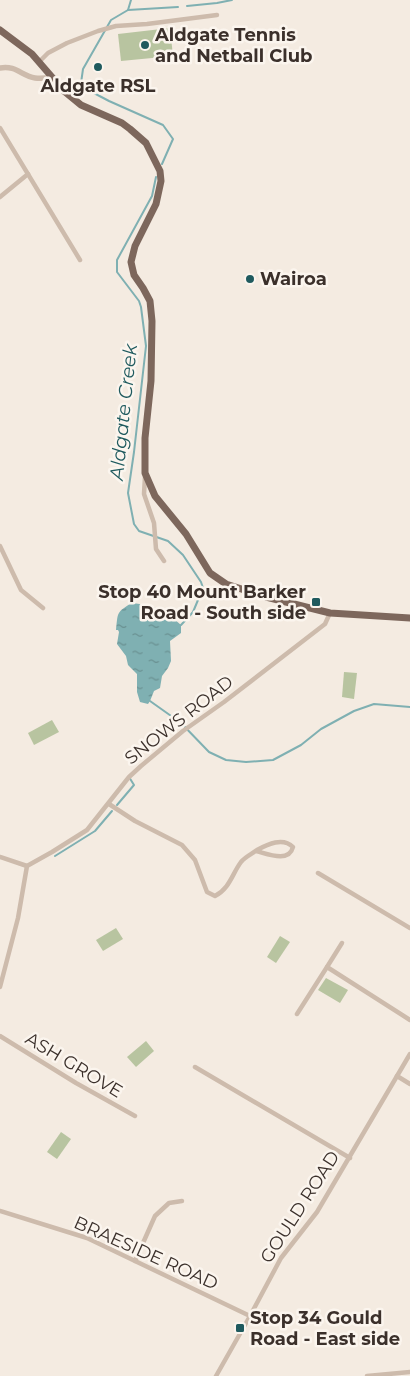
<svg xmlns="http://www.w3.org/2000/svg" width="410" height="1376" font-family="Montserrat,sans-serif">
	<style>
		.pitch { fill: #b8c4a0 }
		.water { fill: url(#water-ripples) }
		.lines { fill: none; stroke-linecap: round; stroke-linejoin: round }
		.stream { stroke: #7fb0b2; stroke-width: 2 }
		.minor { stroke: #cdbbac; stroke-width: 4.5 }
		.tertiary { stroke: #cdbbac; stroke-width: 5.5 }
		.primary { stroke: #7d675c; stroke-width: 7 }
		.poi-dot { fill: #1f5a5e; stroke: #fbf5ee; stroke-width: 2 }
		.labels { text-anchor: middle; stroke-width: 5; stroke-linejoin: round; paint-order: stroke }
		.poi-label { font-size: 18px; font-weight: bold; fill: #3b302b; stroke: #fbf5ee; text-anchor: start }
		.street-label { font-size: 18px; fill: #3b302b; stroke: #fbf5ee }
		.water-label { font-size: 19px; font-style: italic; fill: #1f5a5e; stroke: #fbf5ee }
	</style>
	<defs>
		<pattern id="water-ripples" width="26" height="14" patternUnits="userSpaceOnUse" patternTransform="scale(1.25)"><rect width="26" height="14" fill="#7fb0b2"/><path d="M2 4q2-2 4 0t4 0M15 11q2-2 4 0t4 0" fill="none" stroke="#699091"/></pattern>
	</defs>
	<rect width="100%" height="100%" fill="#f4ebe1"/>
	<g class="pitch">
		<polygon points="170,28 173,56 121,61 118,34"/>
		<polygon points="344,672 357,673 354,699 342,697"/>
		<polygon points="52,720 59,732 34,745 28,733"/>
		<polygon points="116,928 123,939 103,951 96,940"/>
		<polygon points="280,936 290,942 276,963 267,957"/>
		<polygon points="326,978 348,990 340,1003 318,990"/>
		<polygon points="146,1041 154,1051 136,1067 127,1057"/>
		<polygon points="61,1132 71,1139 57,1159 47,1152"/>
	</g>
	<path class="water" d="M132 603C154 605 164 610 181 625V633L170 641 171 661 168 668 162 676 160 688 154 691 150 701 148 704 140 702 137 692V674L128 665 126 656 117 644 119 632 118 630H116C118 613 116 612 132 603Z"/>
	<g class="lines">
		<g class="stream">
			<polyline points="131,0 128,10 111,20 83,69 81,83 90,91 109,101 163,125 173,139 162,164"/>
			<polyline points="187,6 217,3 232,0"/>
			<polyline points="128,10 178,7"/>
			<polyline points="156,177 152,196 117,260 117,272 139,301 141,307 146,346 134,452 128,493 134,524 139,531 168,541 183,555 201,582 203,588 193,612 181,625"/>
			<polyline points="150,701 181,723 209,752 226,760 246,762 273,760 301,745 321,729 354,711 374,704 410,707"/>
			<polyline points="117,805 134,785 129,777"/>
			<polyline points="55,856 95,831 112,811"/>
		</g>
		<g class="minor">
			<polyline points="39,62 48,53 67,43 98,31 116,26 147,24 217,15"/>
			<polyline points="0,128 80,260"/>
			<polyline points="0,197 28,174"/>
			<polyline points="145,477 144,494 154,523 156,549 164,561"/>
			<polyline points="0,546 21,590 43,608"/>
			<path d="M109 804 135 821 182 845 195 860 207 892 215 896C230 888 232 874 241 862 246 856 252 854 257 850 268 844 283 837 293 847 289 863 268 854 256 851"/>
			<polyline points="0,857 27,866"/>
			<polyline points="318,873 410,928"/>
			<polyline points="327,967 342,943"/>
			<polyline points="0,987 18,918 27,866 52,852 87,830 129,777 141,766 183,731 224,702 325,624 330,613"/>
			<polyline points="297,1014 327,967 410,1020"/>
			<polyline points="0,1036 76,1083 135,1116"/>
			<polyline points="195,1067 350,1158"/>
			<polyline points="397,1076 410,1084"/>
			<polyline points="0,1211 87,1238 250,1316"/>
			<polyline points="135,1261 155,1216 169,1203 182,1201"/>
			<polyline points="216,1376 250,1316 281,1258 317,1212 410,1054"/>
			<polyline points="367,1376 410,1372"/>
		</g>
		<path class="tertiary" d="M0 68C16 65 22 76 35 78 41 79 47 78 52 77"/>
		<polyline class="primary" points="0,30 32,54 64,91 81,105 122,123 130,129 146,143 160,171 161,181 156,204 135,246 131,262 134,275 143,288 150,301 152,321 151,381 145,438 145,473 155,496 186,534 210,573 226,584 266,597 330,613 410,618"/>
	</g>
	<g class="poi-dot">
		<circle cx="145" cy="45" r="5"/>
		<circle cx="98" cy="67" r="5"/>
		<circle cx="250" cy="279" r="5"/>
		<rect x="311" y="597" width="10" height="10" rx="2.5"/>
		<rect x="235" y="1323" width="10" height="10" rx="2.5"/>
	</g>
	<g class="labels">
		<g class="poi-label">
			<text x="155" y="41">Aldgate Tennis<tspan x="155" dy="21">and Netball Club</tspan></text>
			<text x="98" y="92" text-anchor="middle">Aldgate RSL</text>
			<text x="260" y="285">Wairoa</text>
			<text x="306" y="598" text-anchor="end">Stop 40 Mount Barker<tspan x="306" dy="21">Road - South side</tspan></text>
			<text x="250" y="1324">Stop 34 Gould<tspan x="250" dy="21">Road - East side</tspan></text>
		</g>
		<g class="street-label">
			<text transform="translate(179 720) rotate(-38)" y="6">SNOWS ROAD</text>
			<text transform="translate(74 1065) rotate(31)" y="6">ASH GROVE</text>
			<text transform="translate(300 1207) rotate(-57)" y="6">GOULD ROAD</text>
			<text transform="translate(146 1253) rotate(24)" y="6">BRAESIDE ROAD</text>
		</g>
		<g class="water-label">
			<text transform="translate(123 412) rotate(-84)" y="7">Aldgate Creek</text>
		</g>
	</g>
</svg>
